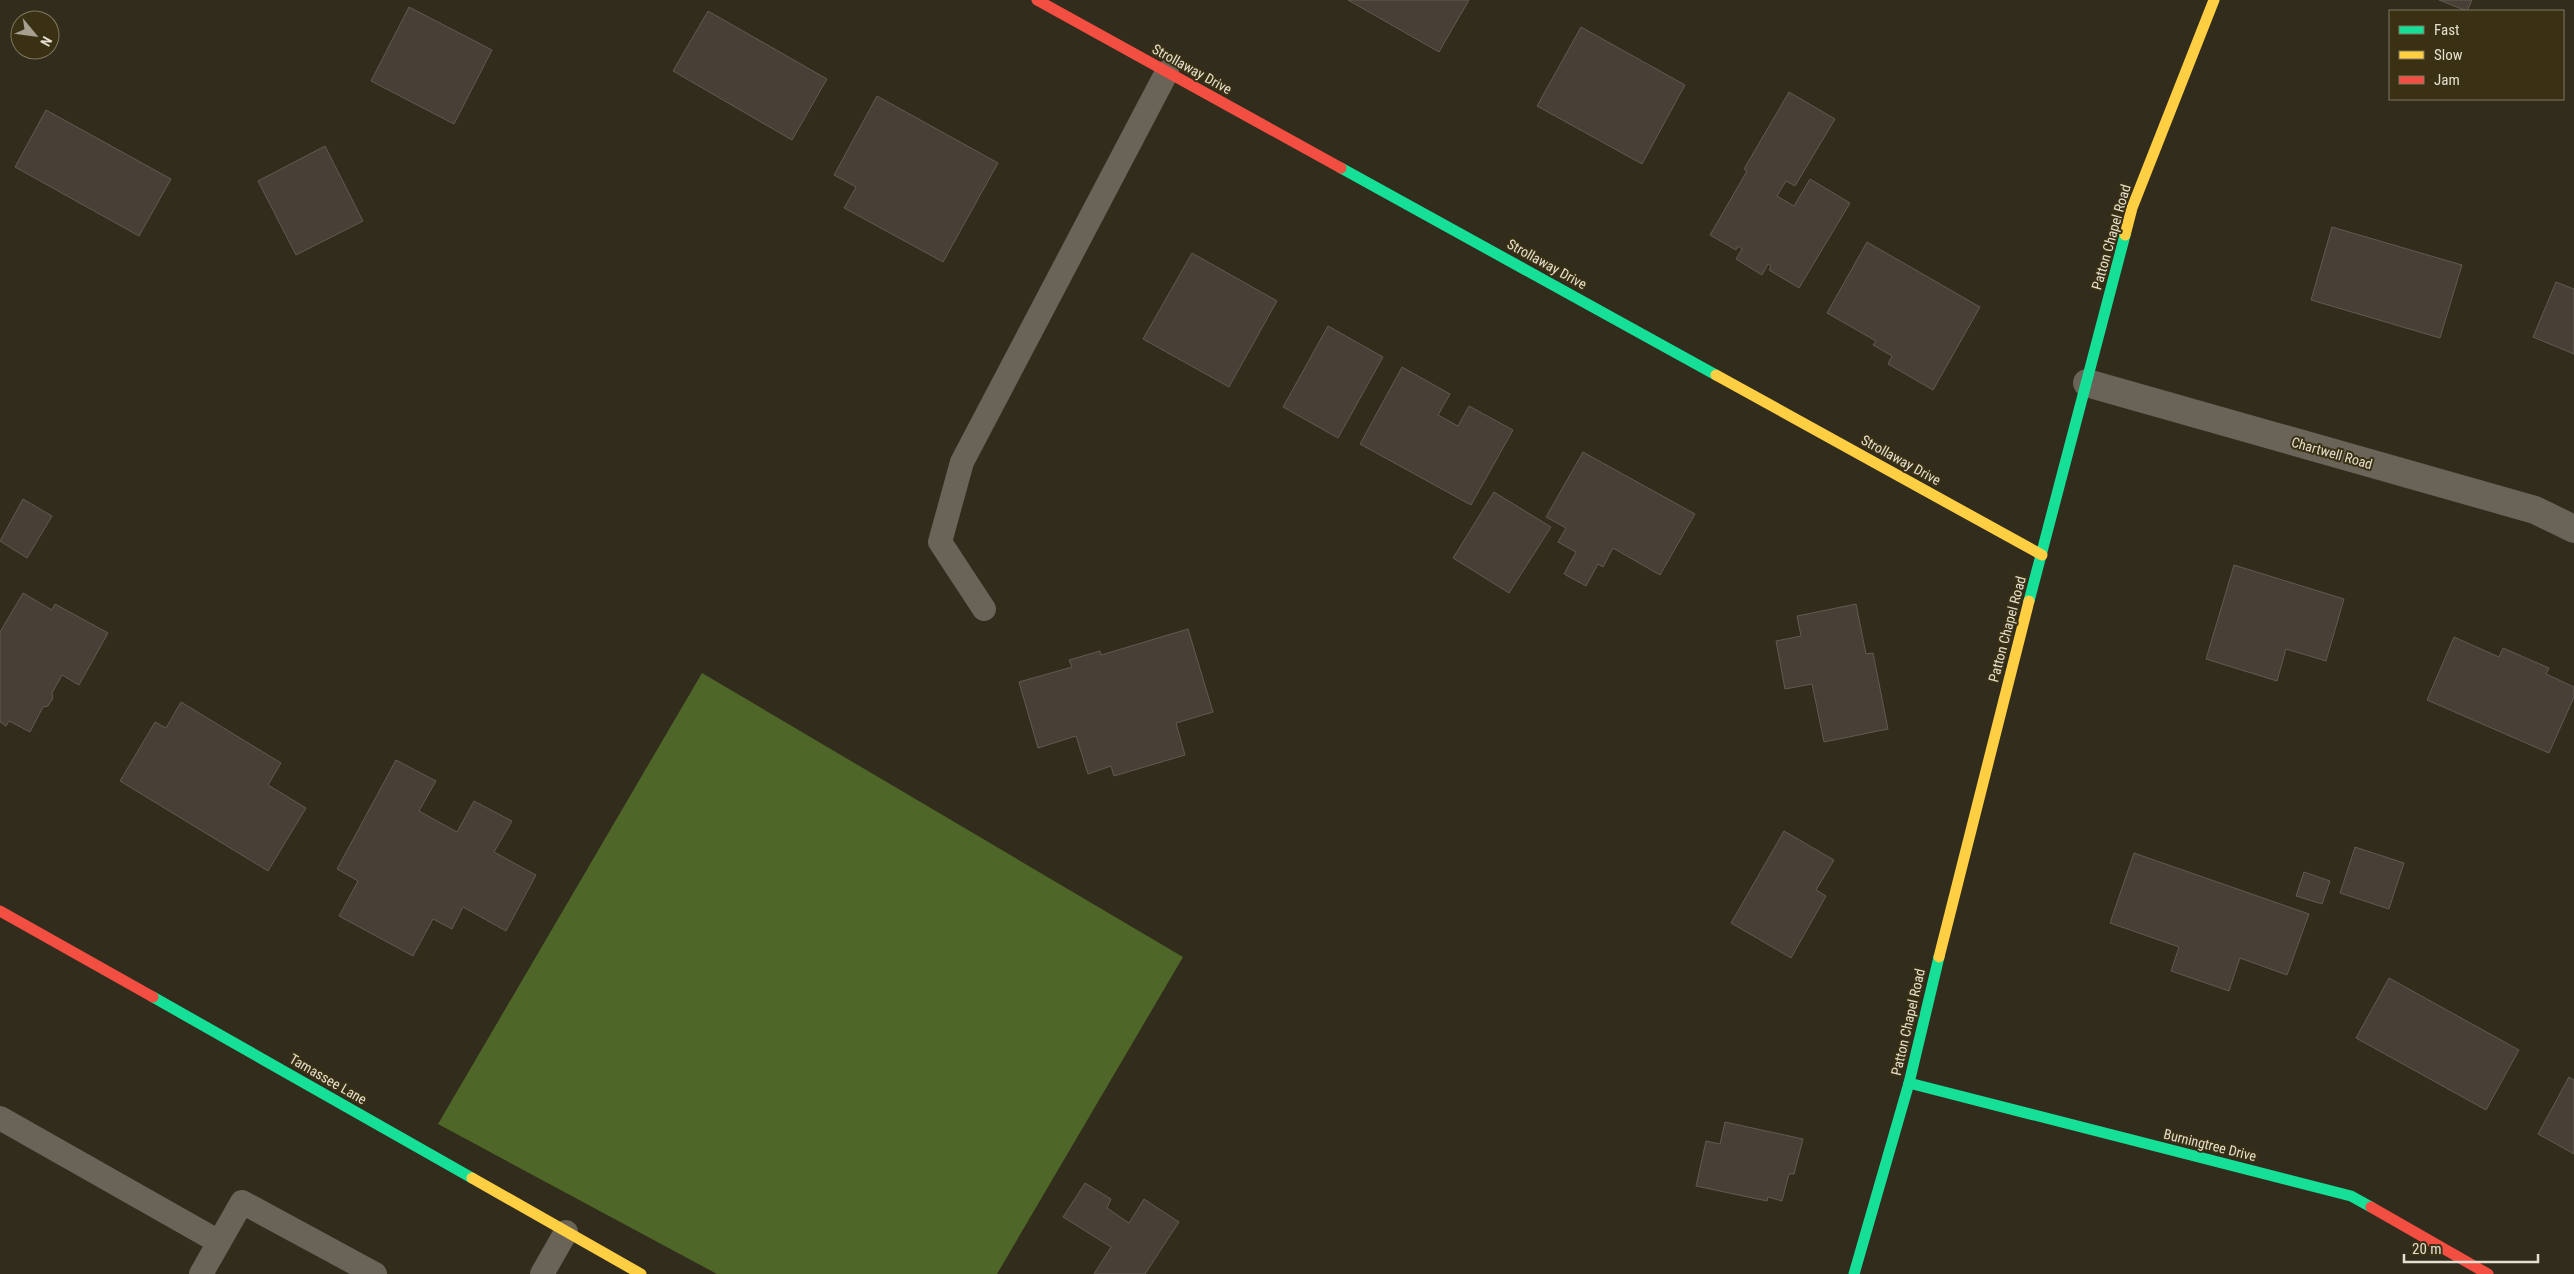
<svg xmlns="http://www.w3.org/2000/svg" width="2574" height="1274" font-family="'Roboto Condensed',sans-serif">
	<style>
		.forest { fill: #4e6628 }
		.building { fill: #484037; stroke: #625950 }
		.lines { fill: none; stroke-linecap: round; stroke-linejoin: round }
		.lane { stroke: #696358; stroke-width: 24 }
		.street { stroke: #696358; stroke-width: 28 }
		.fast { stroke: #16e098; stroke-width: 11 }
		.slow { stroke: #ffcf43; stroke-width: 11 }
		.jam { stroke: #f24e42; stroke-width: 11 }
		.labels { text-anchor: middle; stroke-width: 4; stroke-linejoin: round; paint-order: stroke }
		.street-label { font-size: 14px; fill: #e6dfcf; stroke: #3a3014 }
	</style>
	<rect width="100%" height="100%" fill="#322c1c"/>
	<polygon class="forest" points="702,673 1183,957 997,1274 717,1274 438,1124"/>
	<g class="building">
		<polygon points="1348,0 1469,0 1439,52"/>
		<polygon points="2439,0 2472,0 2467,11"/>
		<polygon points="409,7 492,50 454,124 371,81"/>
		<polygon points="708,11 827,79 792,140 673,71"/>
		<polygon points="1581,27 1685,85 1642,164 1537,106"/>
		<polygon points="1789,92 1835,119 1795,186 1786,181 1777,196 1794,206 1810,179 1850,203 1799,288 1769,270 1771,266 1768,264 1762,275 1736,259 1742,249 1738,246 1736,250 1710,235 1747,171 1744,169"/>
		<polygon points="877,96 998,163 943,262 844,208 856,187 834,175"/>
		<polygon points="46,110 171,179 139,236 15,167"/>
		<polygon points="325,146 363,221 296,255 258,181"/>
		<polygon points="2332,227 2462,265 2440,338 2311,300"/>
		<polygon points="1867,242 1980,307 1933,390 1888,364 1892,356 1873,345 1876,341 1827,313"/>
		<polygon points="1192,253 1277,301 1229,387 1143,339"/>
		<polygon points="2556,282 2574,289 2574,354 2533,337"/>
		<polygon points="1328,326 1383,357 1338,438 1283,407"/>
		<polygon points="1402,367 1450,394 1438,415 1458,426 1469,406 1513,430 1471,505 1360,444"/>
		<polygon points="1583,452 1695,514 1660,575 1613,548 1603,567 1598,564 1586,586 1564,574 1576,552 1558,542 1566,528 1546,517"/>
		<polygon points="1494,492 1551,527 1509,593 1453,558"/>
		<polygon points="23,499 52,516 27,558 0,541"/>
		<polygon points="2234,565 2344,599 2326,661 2286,649 2277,681 2206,659"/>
		<polygon points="23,593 52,610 55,604 108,633 79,685 62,675 52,693 53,698 48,706 43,707 30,732 9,721 6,726 0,722 0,632"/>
		<polygon points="1856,604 1866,654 1873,653 1888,729 1824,742 1812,684 1785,689 1776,641 1801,636 1797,616"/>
		<polygon points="1188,629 1213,712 1176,723 1185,755 1114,776 1111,766 1088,774 1076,736 1038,748 1019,682 1072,667 1069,660 1100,651 1101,655"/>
		<polygon points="2454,637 2499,657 2503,648 2549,668 2546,674 2574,687 2574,697 2549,753 2427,700"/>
		<polygon points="181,702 281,763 268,785 306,808 268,871 120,781 155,722 166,728"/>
		<polygon points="396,760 436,781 419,811 457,832 474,801 512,821 494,852 536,875 506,931 463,907 452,929 433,919 413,956 339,916 358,881 337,869"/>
		<polygon points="1784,831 1834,860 1816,890 1826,896 1791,958 1731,923"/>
		<polygon points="2355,847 2404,863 2389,909 2340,893"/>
		<polygon points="2134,853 2309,914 2287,975 2240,958 2229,991 2171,971 2179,947 2110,923"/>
		<polygon points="2304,872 2330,881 2322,904 2296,896"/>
		<polygon points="2389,978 2519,1050 2486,1110 2356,1038"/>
		<polygon points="2569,1077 2574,1080 2574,1154 2538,1134"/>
		<polygon points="1725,1122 1803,1139 1794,1174 1789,1174 1782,1201 1768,1197 1767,1201 1696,1186 1706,1141 1720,1144"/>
		<polygon points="1085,1183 1111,1199 1107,1208 1129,1223 1144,1199 1179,1222 1145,1274 1094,1274 1111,1247 1063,1217"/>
	</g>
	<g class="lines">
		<g class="lane">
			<polyline points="984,609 940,542 962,462 1167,72"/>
			<polyline points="0,1118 219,1242"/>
			<polyline points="201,1274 242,1202 375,1274"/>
			<polyline points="542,1274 566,1232"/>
		</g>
		<polyline class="street" points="2087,383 2535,510 2574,529"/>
		<g class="fast">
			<polyline points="1341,168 1716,375"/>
			<polyline points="2029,601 2125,235"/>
			<polyline points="153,997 472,1178"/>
			<polyline points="1909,1083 2351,1196 2371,1207"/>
			<polyline points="1854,1274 1909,1083 1939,957"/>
		</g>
		<g class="slow">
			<polyline points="2125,235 2132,208 2214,0"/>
			<polyline points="1716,375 2042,555"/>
			<polyline points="1939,957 2029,601"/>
			<polyline points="472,1178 641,1274"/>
		</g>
		<g class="jam">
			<polyline points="1037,0 1341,168"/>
			<polyline points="0,911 153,997"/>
			<polyline points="2371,1207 2488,1274"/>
		</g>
	</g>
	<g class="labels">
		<g class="street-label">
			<text transform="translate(1192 69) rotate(29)" y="5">Strollaway Drive</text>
			<text transform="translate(2111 237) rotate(-74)" y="5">Patton Chapel Road</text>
			<text transform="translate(1547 264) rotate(29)" y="5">Strollaway Drive</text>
			<text transform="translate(2332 453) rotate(16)" y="5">Chartwell Road</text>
			<text transform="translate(1901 460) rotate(29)" y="5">Strollaway Drive</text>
			<text transform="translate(2007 629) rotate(-75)" y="5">Patton Chapel Road</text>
			<text transform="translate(1908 1022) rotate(-77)" y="5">Patton Chapel Road</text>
			<text transform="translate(328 1079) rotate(30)" y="5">Tamassee Lane</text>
			<text transform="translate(2210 1145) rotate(14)" y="5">Burningtree Drive</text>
		</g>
	</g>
	<rect x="2389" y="10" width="175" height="90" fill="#3a3014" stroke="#7f765f"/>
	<rect x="2399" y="26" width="25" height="8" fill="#16e098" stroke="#7f765f"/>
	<text x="2434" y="35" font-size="15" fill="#e6dfcf">Fast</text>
	<rect x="2399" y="51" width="25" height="8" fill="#ffcf43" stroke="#7f765f"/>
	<text x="2434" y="60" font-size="15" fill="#e6dfcf">Slow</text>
	<rect x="2399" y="76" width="25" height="8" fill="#f24e42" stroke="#7f765f"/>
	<text x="2434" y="85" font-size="15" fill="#e6dfcf">Jam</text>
	<g transform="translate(35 35) rotate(119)"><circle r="24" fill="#3a3014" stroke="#7f765f"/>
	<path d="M0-4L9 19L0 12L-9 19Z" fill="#a7a090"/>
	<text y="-8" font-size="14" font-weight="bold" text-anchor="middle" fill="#e6dfcf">N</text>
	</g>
	<path d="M2404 1254v8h134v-8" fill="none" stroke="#e6dfcf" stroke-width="2.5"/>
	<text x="2412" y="1254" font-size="15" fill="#e6dfcf" stroke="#3a3014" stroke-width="4" paint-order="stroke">20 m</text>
</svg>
